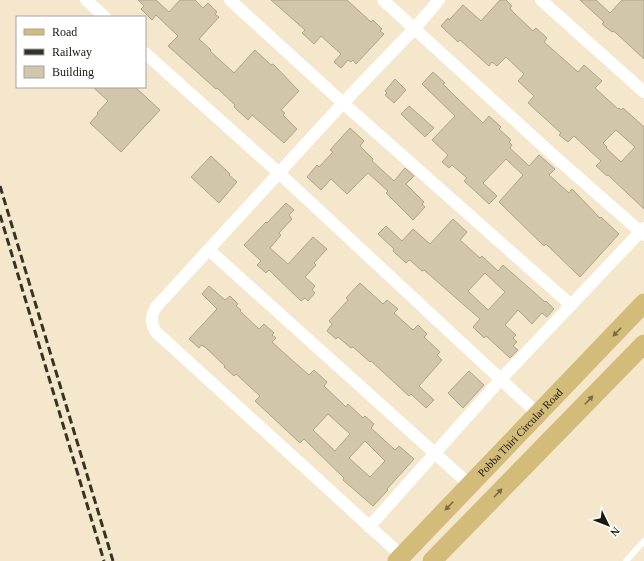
<svg xmlns="http://www.w3.org/2000/svg" width="644" height="561" font-family="'Times New Roman',serif">
	<style>
		.building { fill: #d1c5aa; stroke: #afa388; fill-rule: evenodd }
		.lines { fill: none; stroke-linecap: round; stroke-linejoin: round }
		.service { stroke: #fff; stroke-width: 6 }
		.minor { stroke: #fff; stroke-width: 12 }
		.primary { stroke: #d3bb7a; stroke-width: 19 }
		.rail { stroke: #373226; stroke-width: 3; stroke-dasharray: 8 4; stroke-linecap: butt }
		.oneway { fill: #786a44 }
		.labels { text-anchor: middle; stroke-width: 4; stroke-linejoin: round; paint-order: stroke }
		.street-label { font-size: 11px; fill: #1c180e; stroke: #fff }
	</style>
	<rect width="100%" height="100%" fill="#f4e7cb"/>
	<g class="building">
		<polygon points="138,0 156,0 169,12 180,0 195,0 203,8 208,3 217,12 215,14 219,17 199,39 211,50 210,51 234,73 255,50 271,65 273,64 299,91 281,110 285,113 283,115 297,129 284,143 252,115 248,120 234,107 235,105 217,88 216,89 168,46 178,36 156,15 152,20 141,9 144,6"/>
		<polygon points="271,0 347,0 371,22 373,20 382,29 380,31 384,34 356,64 353,60 351,62 348,60 341,68 334,62 341,54 321,36 314,44 302,33 305,30"/>
		<path d="M500 0H506L512 6 510 8 513 12 533 31 536 28 547 38 544 42 578 72 584 65 602 81 595 88 618 109 619 108 621 110 623 108 644 127V209L608 175 607 176 596 166 601 161 574 136 568 142 559 135 561 133 528 103 534 96 518 81 524 74 506 57 497 66 492 62 489 66 460 40 458 42 441 26 448 18 449 20 463 5 481 21ZM616 130 635 147 621 162 606 148 607 147 603 143Z"/>
		<polygon points="580,0 596,0 610,13 622,0 644,0 644,59 616,33 613,31 612,32 602,24 604,22"/>
		<polygon points="433,72 445,83 443,84 457,98 483,123 489,116 501,127 499,129 511,140 509,142 512,145 510,148 529,166 539,155 555,169 549,175 569,193 572,189 600,218 601,217 619,234 580,277 546,244 544,246 499,202 523,175 506,159 483,183 497,196 489,204 464,181 467,178 452,165 449,168 442,162 448,155 432,140 455,116 422,84"/>
		<polygon points="395,79 406,90 394,103 385,95 387,93 385,91"/>
		<polygon points="93,87 135,87 160,110 121,152 90,123 98,114 97,113 108,101"/>
		<polygon points="409,106 434,128 425,137 401,114"/>
		<polygon points="350,128 364,141 360,146 373,159 372,161 394,181 405,168 414,176 406,184 424,202 422,204 425,207 413,220 386,193 388,191 368,173 347,194 331,179 321,190 307,177 317,165 319,167 333,152 330,150"/>
		<polygon points="211,156 230,174 229,175 237,182 219,203 191,177"/>
		<polygon points="286,203 294,210 289,215 292,219 279,233 281,235 270,248 288,264 313,237 327,249 314,263 316,265 305,277 315,286 312,290 315,293 308,301 305,298 301,301 269,270 266,273 257,265 261,261 244,245 266,222 267,223"/>
		<path d="M453 219 467 232 460 240 480 258 482 256 498 271 503 265 545 302 546 301 554 309 547 317 542 313 532 324 518 310 505 325 516 335 513 338 517 342 513 346 518 350 510 358 486 336 484 338 473 327 480 319 424 270 422 271 411 261 409 260 406 263 393 251 394 249 378 234 386 226 402 241 413 229 430 244ZM485 273 505 292 488 310 468 291Z"/>
		<polygon points="360,283 383,304 387,300 398,309 394,313 413,330 418,325 427,334 424,337 440,352 437,355 442,360 419,386 434,400 426,408 411,394 409,396 371,361 370,362 353,347 351,348 338,337 336,339 327,331 332,324 329,321 348,300 346,298"/>
		<path d="M209 286 225 300 230 296 238 304 236 306 241 310 240 311 259 329 264 324 274 333 272 335 276 338 272 342 293 361 309 375 314 370 327 382 324 386 346 407 348 404 363 418 365 416 374 424 371 428 395 450 399 446 414 459 387 489 388 490 373 506 343 480 344 478 304 439 300 443 255 401 260 396 236 374 234 376 224 367 225 366 205 347 201 345 199 348 189 339 217 309 202 294ZM328 414 350 434 335 451 313 430ZM365 441 385 461 370 477 349 458Z"/>
		<polygon points="469,371 484,385 463,408 448,393"/>
	</g>
	<g class="lines">
		<polyline class="service" points="626,561 644,541"/>
		<g class="minor">
			<polyline points="86,0 105,17"/>
			<polyline points="230,0 343,103 571,305"/>
			<polyline points="383,0 553,155 644,235"/>
			<polyline points="541,0 644,92"/>
			<polyline points="145,53 279,173 538,414"/>
			<polyline points="209,250 470,485"/>
			<polyline points="369,527 501,379 644,228"/>
			<path d="M402 556 156 332C150 323 151 316 156 307L343 103 414 29 439 0"/>
		</g>
		<g class="primary">
			<path id="s1" d="M397 561 644 303"/>
			<polyline points="432,561 644,344"/>
		</g>
		<g class="rail">
			<polyline points="0,186 113,561"/>
			<polyline points="0,215 104,561"/>
		</g>
	</g>
	<defs><path id="oneway-solid" d="M-6-.8H1V-3.2L6.5 0L1 3.2V.8H-6Z"/></defs>
	<g class="oneway">
		<use href="#oneway-solid" transform="translate(617 332) rotate(134)"/>
		<use href="#oneway-solid" transform="translate(589 400) rotate(-46)"/>
		<use href="#oneway-solid" transform="translate(498 493) rotate(-46)"/>
		<use href="#oneway-solid" transform="translate(449 506) rotate(134)"/>
	</g>
	<g class="labels">
		<g class="street-label">
			<text dy="4" stroke="none"><textPath href="#s1" startOffset="178">Pobba Thiri Circular Road</textPath></text>
		</g>
	</g>
	<rect x="16" y="16" width="130" height="72" fill="#ffffff" stroke="#a4a39f"/>
	<rect x="24" y="29" width="20" height="6" fill="#d3bb7a" stroke="#a4a39f"/>
	<text x="52" y="36" font-size="12" fill="#1c180e">Road</text>
	<rect x="24" y="49" width="20" height="6" fill="#373226" stroke="#a4a39f"/>
	<text x="52" y="56" font-size="12" fill="#1c180e">Railway</text>
	<rect x="24" y="66" width="20" height="12" fill="#d1c5aa" stroke="#a4a39f"/>
	<text x="52" y="76" font-size="12" fill="#1c180e">Building</text>
	<g transform="translate(608 525) rotate(133)" stroke="#ffffff" stroke-width="3" paint-order="stroke">
	<path d="M0-3L7 15L0 10L-7 15Z" fill="#1c180e"/>
	<text y="-6" font-size="11" font-weight="bold" text-anchor="middle" fill="#1c180e">N</text>
	</g>
</svg>
